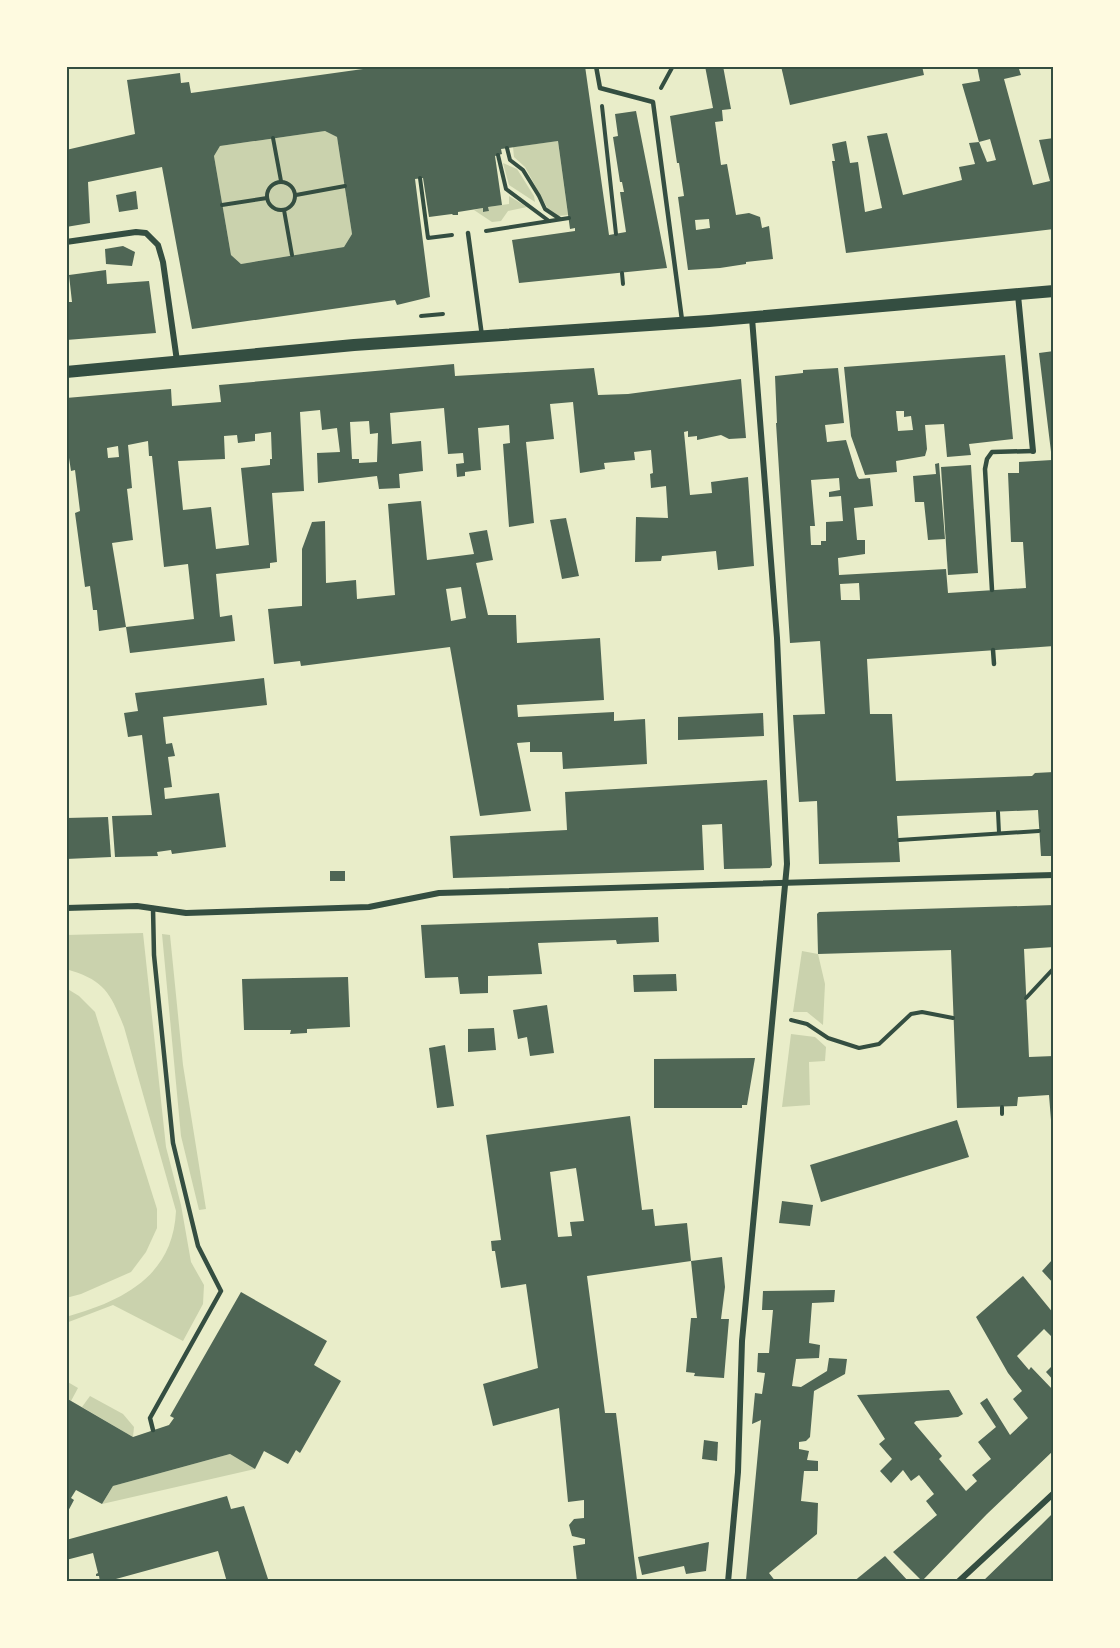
<svg xmlns="http://www.w3.org/2000/svg" width="1120" height="1648" font-family="'Roboto Serif',serif">
	<style>
		.green { fill: #cad2ad }
		.building { fill: #4f6655; fill-rule: evenodd }
		.lines { fill: none; stroke-linecap: round; stroke-linejoin: round }
		.path { stroke: #344e41; stroke-width: 4 }
		.service { stroke: #344e41; stroke-width: 4.5 }
		.minor { stroke: #344e41; stroke-width: 6 }
		.secondary { stroke: #344e41; stroke-width: 12 }
		.neatline { fill: none; stroke: #344e41; stroke-width: 2 }
	</style>
	<rect width="100%" height="100%" fill="#e9edc9"/>
	<g class="green">
		<polygon points="325,131 337,137 352,234 344,247 241,264 231,255 214,156 220,146"/>
		<polygon points="558,141 568,215 558,216 548,209 525,167 514,157 513,147"/>
		<polygon points="503,163 517,169 534,196 535,202 509,185"/>
		<polygon points="509,196 527,207 508,211 501,221 492,222 474,210 483,208 484,212 489,211 488,207 509,204"/>
		<path d="M143 933 166 1147 181 1205 191 1262 204 1285 203 1304 183 1341 113 1305 66 1323V1317C122 1301 173 1277 176 1211L124 1027C110 992 104 980 66 969V935Z"/>
		<polygon points="162,934 170,935 183,1065 206,1209 199,1210 181,1136"/>
		<polygon points="802,951 818,954 825,984 823,1025 807,1012 793,1012"/>
		<polygon points="66,988 79,996 95,1012 157,1209 157,1228 146,1252 131,1272 81,1294 66,1298"/>
		<polygon points="791,1034 815,1037 826,1047 825,1061 809,1062 810,1105 782,1107"/>
		<polygon points="66,1381 78,1388 71,1401 66,1398"/>
		<polygon points="90,1396 123,1414 134,1427 133,1437 82,1407"/>
		<polygon points="230,1454 255,1469 102,1504 113,1486"/>
	</g>
	<g class="building">
		<path d="M363 66H585L609 235 626 232 620 192H624L622 182H620L613 137 618 136 615 114 636 111 667 268 519 283 512 240 575 231V228L570 229 558 141 501 149 502 154 495 156 502 205 488 207 489 211 483 212V208L458 212V215H453L452 214 429 217 423 178 415 179 430 297 397 305 395 300 192 329 162 167 88 182 90 223 66 227V150L135 134 127 80 180 73 181 83 189 82 191 93 363 69ZM325 131 337 137 352 234 344 247 241 264 231 255 214 156 220 146Z"/>
		<path d="M705 66H723L731 109 722 110 723 121 715 122 721 165 727 164 736 215 749 213 760 217 762 228 769 226 773 259 746 262V264L720 268 688 270 678 197 684 196 679 163H677L670 116 713 108ZM709 219 710 228 696 230 695 220Z"/>
		<polygon points="781,66 922,66 924,75 790,105"/>
		<polygon points="977,66 1018,66 1021,75 1004,79 1033,185 1050,181 1039,140 1054,138 1054,229 846,253 832,161 835,161 832,144 846,141 850,163 858,162 865,212 882,208 867,136 887,133 903,195 962,180 959,167 975,164 969,143 979,142 987,162 996,160 990,139 979,142 962,84 980,81"/>
		<polygon points="136,191 138,209 119,212 116,195"/>
		<polygon points="123,246 135,252 132,266 106,264 105,249"/>
		<polygon points="106,270 107,284 149,281 156,333 66,340 66,302 72,302 69,275"/>
		<path d="M1054 351V646L867 659 870 714H892L896 781 1032 776 1035 773 1054 772V856H1041L1038 810 897 816 900 862 819 864 817 801 799 802 793 715 825 714 820 641 790 643 776 423H777L775 376 803 373V370L838 368 844 423 825 425 827 442 846 440 857 476 859 479 870 478 873 506 854 508 857 540H865V554L838 558 839 575 946 569 948 593 1026 588 1023 542H1011L1008 473H1019V462L1052 460 1039 353ZM839 478 840 490 829 492V497L841 496 843 521 826 522V541H821V545H811L810 526H815L811 480ZM859 583 860 600H841L840 584Z"/>
		<path d="M1005 355 1013 439 969 444 971 455 947 457 944 424 925 425 927 449 925 456 896 461 897 472 865 475 851 436 844 367ZM896 411H904V417L911 416 913 430 898 431Z"/>
		<path d="M454 364 455 376 594 368 598 395 628 394 741 379 746 438 729 439 721 435 697 440V436L688 437V431L684 432 690 495 712 493 711 482 748 477 754 566 718 570 716 551 662 556 661 561 635 562 636 517 668 518 666 486 651 488 650 474 653 473 651 450 634 452 635 460 604 463 605 469 580 473 573 402 550 404 554 439 526 442 534 523 509 527 503 444 510 443 509 425 478 428 481 470 465 472V476L457 477 456 464 464 463 463 453 448 454 444 408 390 413 392 444 421 441 423 471 399 474 400 488 379 489 377 476 318 483 317 453 340 452 337 428 322 430 320 410 300 412 304 491 272 493 277 562 270 563V568L216 574 220 617 232 615 235 641 130 653 126 627 99 631 97 610H93L90 586 85 587 75 513 80 511 75 470 71 471 66 438V398L171 389 172 406 221 402 219 385ZM369 421 370 434 378 433 377 462 359 463V459H352L350 422ZM271 432 272 459H270V465L241 468 249 545 216 549 211 507 183 510 178 461 225 459 224 436 237 435 238 443 255 441V434ZM148 441 149 456H152L164 567 188 564 194 619 126 627 112 543 133 540 127 489 132 488 128 445ZM118 446 119 457 108 458 107 448Z"/>
		<polygon points="939,463 945,539 928,540 924,502 915,502 913,476 936,474 935,464"/>
		<polygon points="971,465 978,573 948,575 941,467"/>
		<path d="M421 501 427 560 474 554 469 533 487 530 493 560 476 563 488 615H516L517 643 600 638 604 700 517 705 518 717 614 712V721L645 719 647 764 563 769 562 752H530V742L517 743 531 811 480 816 450 647 301 666 300 661 274 664 268 609 302 606V549L312 522 325 521 326 583 356 580 357 599 395 595 388 504ZM461 587 466 618 451 621 446 589Z"/>
		<polygon points="566,518 579,576 562,579 550,520"/>
		<polygon points="264,678 267,705 163,717 166,744 172,743 175,756 168,757 172,787 164,788 165,799 219,793 226,847 172,854 171,850 157,852 158,856 115,857 112,816 152,815 142,735 128,737 124,713 138,711 135,693"/>
		<polygon points="763,713 764,736 678,740 678,717"/>
		<polygon points="767,780 772,865 770,868 724,869 722,824 702,825 704,870 453,878 450,836 567,830 565,792"/>
		<polygon points="108,817 111,857 66,859 66,818"/>
		<rect x="330" y="871" width="15" height="10"/>
		<polygon points="1054,905 1054,947 1024,949 1029,1057 1054,1056 1054,1120 1051,1120 1049,1095 1018,1097 1017,1106 957,1108 951,950 818,954 817,914 819,912"/>
		<polygon points="658,917 659,942 617,944 616,940 538,943 542,974 488,976 488,993 460,994 458,977 425,978 421,925"/>
		<polygon points="676,974 677,991 634,992 633,975"/>
		<polygon points="348,977 350,1027 307,1029 307,1033 290,1034 291,1030 244,1030 242,979"/>
		<polygon points="547,1005 554,1053 530,1056 527,1037 518,1039 513,1010"/>
		<polygon points="494,1028 496,1050 468,1052 468,1029"/>
		<polygon points="445,1045 454,1106 437,1108 429,1048"/>
		<polygon points="755,1058 747,1105 742,1105 742,1108 654,1108 654,1059"/>
		<path d="M630 1116 642 1210 653 1209 655 1226 687 1223 691 1261 587 1276 605 1413H616L637 1580 577 1582 573 1546 585 1544V1539L572 1536 569 1525 574 1519 584 1518V1500L568 1502 559 1408 493 1426 483 1384 538 1368 526 1284 501 1288 495 1251H492L491 1241 501 1240 486 1135ZM576 1168 584 1221 570 1222 572 1236 558 1237 550 1172Z"/>
		<polygon points="957,1120 969,1157 821,1202 810,1165"/>
		<polygon points="782,1201 813,1205 810,1226 779,1223"/>
		<polygon points="722,1257 725,1287 721,1319 729,1319 724,1378 694,1376 695,1373 686,1372 691,1318 697,1318 691,1261"/>
		<polygon points="1052,1260 1054,1261 1054,1284 1042,1271"/>
		<polygon points="1023,1276 1054,1314 1054,1339 1044,1329 1017,1356 1029,1370 1031,1367 1054,1391 1054,1450 987,1514 922,1581 893,1552 937,1515 926,1501 934,1494 919,1475 911,1481 903,1470 891,1483 880,1471 892,1459 879,1444 885,1439 857,1395 949,1390 963,1414 958,1417 916,1421 914,1423 942,1456 939,1459 966,1491 977,1481 972,1475 991,1459 978,1442 996,1427 980,1403 987,1398 1010,1435 1028,1418 1013,1399 1022,1391 1008,1373 976,1317"/>
		<polygon points="835,1290 834,1302 812,1303 809,1343 820,1345 819,1358 796,1359 792,1386 801,1387 827,1371 829,1358 847,1359 845,1374 814,1391 810,1437 806,1441 799,1442 799,1449 809,1451 807,1460 818,1461 818,1471 804,1471 801,1501 818,1503 817,1534 769,1573 776,1582 741,1582 741,1580 746,1580 761,1420 752,1424 755,1393 762,1394 765,1373 757,1372 758,1353 769,1353 773,1310 762,1310 763,1291"/>
		<polygon points="241,1292 327,1341 314,1365 341,1381 300,1453 296,1450 288,1464 264,1451 255,1469 230,1454 113,1486 102,1504 76,1490 71,1498 74,1500 66,1515 66,1398 133,1437 169,1425 174,1418 170,1416"/>
		<polygon points="1054,1364 1054,1381 1046,1372"/>
		<polygon points="704,1440 718,1442 717,1461 702,1459"/>
		<polygon points="227,1496 231,1509 244,1506 269,1582 227,1582 218,1551 105,1582 100,1582 99,1576 96,1576 96,1574 98,1573 93,1553 66,1560 66,1540"/>
		<polygon points="1054,1512 1054,1582 982,1582 1040,1526"/>
		<polygon points="709,1542 706,1571 686,1574 684,1566 642,1575 638,1557"/>
		<polygon points="885,1556 909,1582 853,1582"/>
	</g>
	<g class="lines">
		<g class="path">
			<polyline points="661,88 673,66"/>
			<polyline points="602,106 616,234"/>
			<polyline points="273,138 281,181"/>
			<polyline points="507,148 510,160 523,170 539,196 545,209 560,219"/>
			<polyline points="498,155 506,189 549,221"/>
			<polyline points="420,178 428,238 452,235"/>
			<circle cx="281" cy="196" r="14"/>
			<polyline points="296,195 345,186"/>
			<polyline points="222,205 267,198"/>
			<polyline points="284,210 292,255"/>
			<polyline points="486,231 569,218"/>
			<polyline points="622,273 623,284"/>
			<polyline points="421,316 443,314"/>
			<polyline points="998,812 999,833"/>
			<polyline points="899,840 1039,831"/>
			<polyline points="1026,998 1054,968"/>
			<polyline points="791,1020 807,1024 828,1038 859,1048 879,1044 911,1014 922,1012 953,1018"/>
			<polyline points="1002,1114 1002,1107"/>
		</g>
		<g class="service">
			<polyline points="596,66 600,88 653,102 682,320"/>
			<polyline points="468,233 482,336"/>
			<polyline points="992,590 985,469 987,459 992,452 1033,451"/>
			<polyline points="993,650 994,664"/>
			<polyline points="153,1430 150,1418 221,1291 198,1246 173,1143 154,955 153,908"/>
		</g>
		<g class="minor">
			<polyline points="66,242 136,232 146,233 158,245 163,262 177,361"/>
			<polyline points="1018,295 1033,451"/>
			<polyline points="66,908 137,906 186,913 369,907 439,893 1054,875"/>
			<polyline points="728,1582 738,1472 742,1341 787,864 777,638 752,318"/>
			<polyline points="958,1582 1054,1493"/>
		</g>
		<polyline class="secondary" points="66,372 354,345 709,321 1054,291"/>
	</g>
	<rect width="1120" height="1648" fill="none" stroke="#fefae0" stroke-width="135"/>
	<rect x="68" y="68" width="984" height="1512" class="neatline"/>
</svg>
